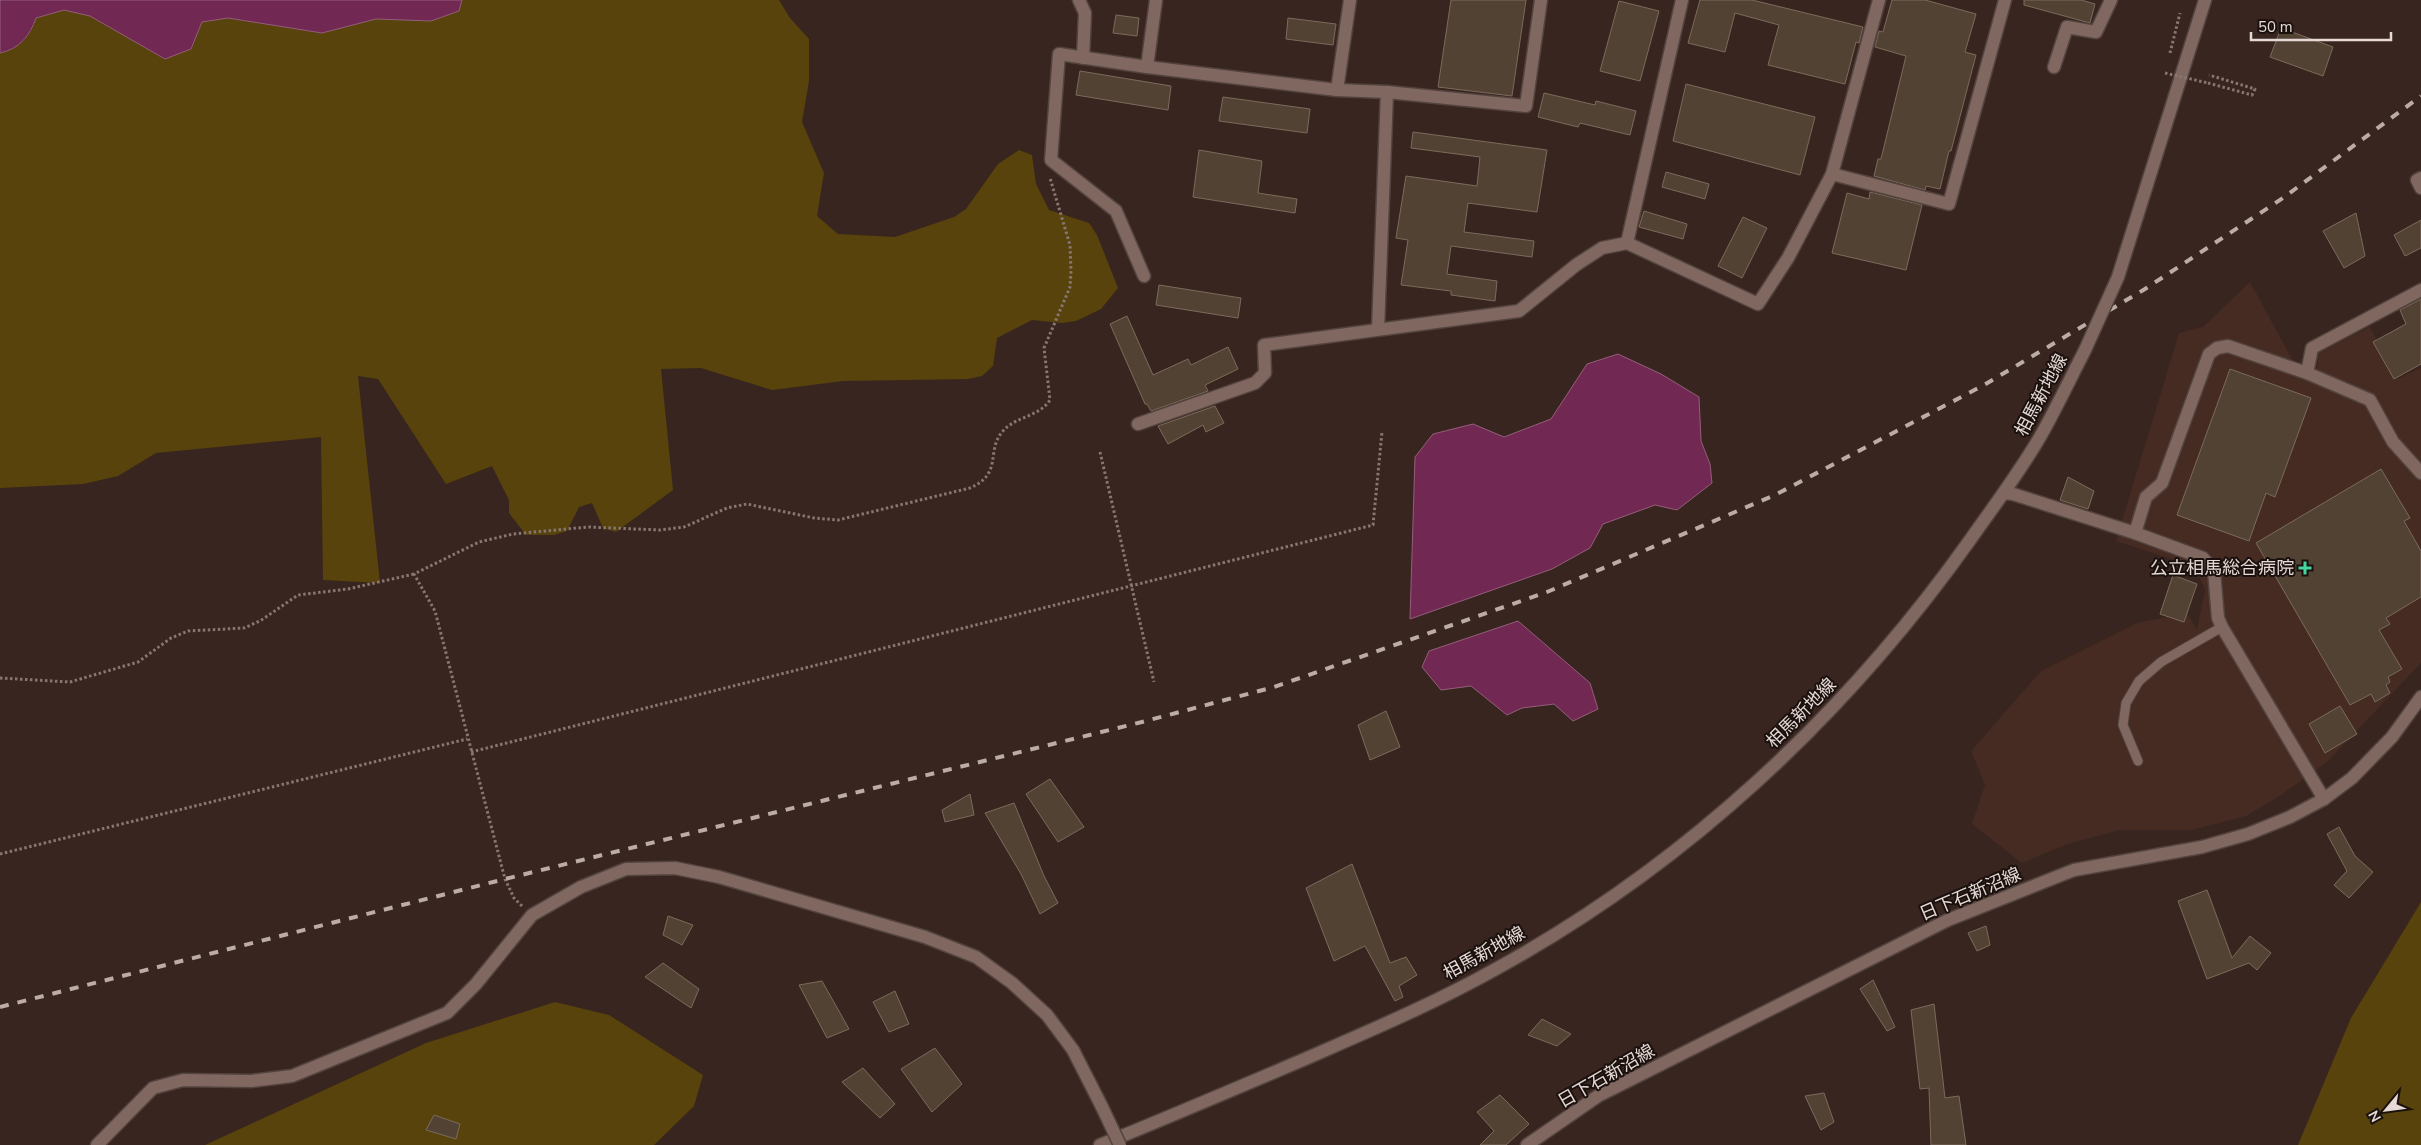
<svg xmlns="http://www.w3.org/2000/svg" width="2421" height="1145" font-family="'Nunito Sans','Noto Sans JP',sans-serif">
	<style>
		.built { fill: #452b22 }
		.green { fill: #57430b }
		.water { fill: #712953; stroke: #945e7a }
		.building { fill: #524234; stroke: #7c6b5c }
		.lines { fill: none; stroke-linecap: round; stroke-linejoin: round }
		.service-casing { stroke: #53433e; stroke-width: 11 }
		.minor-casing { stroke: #53433e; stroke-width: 15 }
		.secondary-casing { stroke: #53433e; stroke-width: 15 }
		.path { stroke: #877671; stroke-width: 3; stroke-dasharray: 2.5 2.5; stroke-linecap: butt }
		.service { stroke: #806861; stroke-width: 9 }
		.minor { stroke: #806861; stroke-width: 12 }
		.secondary { stroke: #806861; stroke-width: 12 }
		.rail { stroke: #bbaca7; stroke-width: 4; stroke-dasharray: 9 9; stroke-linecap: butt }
		.minor-bridge-casing { stroke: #53433e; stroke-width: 15; stroke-linecap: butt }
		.secondary-bridge-casing { stroke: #53433e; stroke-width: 15; stroke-linecap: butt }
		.path-bridge { stroke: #877671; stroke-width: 3; stroke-dasharray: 2.5 2.5; stroke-linecap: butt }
		.minor-bridge { stroke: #806861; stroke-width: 12 }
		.secondary-bridge { stroke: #806861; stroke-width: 12 }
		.poi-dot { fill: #46d49e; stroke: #1a110e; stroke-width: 2 }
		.labels { text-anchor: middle; stroke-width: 4; stroke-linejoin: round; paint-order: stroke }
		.street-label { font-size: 18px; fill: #e6d9d5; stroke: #1a110e }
		.poi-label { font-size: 18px; fill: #e6d9d5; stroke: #1a110e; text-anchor: end }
	</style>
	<rect width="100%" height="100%" fill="#39251f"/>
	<polygon class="built" points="2250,282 2293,361 2317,370 2319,352 2370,327 2397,379 2421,368 2421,663 2327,762 2281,795 2246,816 2192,830 2120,830 2067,844 2022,863 1972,824 1985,785 1971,751 2041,671 2137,623 2187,613 2197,630 2205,590 2199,576 2178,561 2116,541 2179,333 2203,327"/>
	<g class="green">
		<path d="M462 0H779L790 18 809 39V81L802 122 824 173 817 216 838 234 895 237 954 217 966 209 998 164 1019 150 1032 155 1036 184 1049 210 1089 223 1097 235 1118 288 1101 309 1076 321 1062 323 1032 320 997 338 993 366 982 376 968 379 843 381 772 390 701 368 661 369 673 490 616 532 603 528 592 503 579 507 567 531 554 535H526L509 513V500L492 466 446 484 378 379 358 376 380 583 323 580 321 437 156 453 118 476 83 484 0 488V53C19 49 31 36 36 18L64 10 90 16 165 59 191 49 202 22 228 18 322 33 376 19 431 21 459 11Z"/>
		<polygon points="2421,902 2421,1145 2298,1145 2351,1018"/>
		<polygon points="555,1002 609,1015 703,1075 694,1106 654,1145 205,1145 426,1043"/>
	</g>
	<g class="water">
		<path d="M0 0H462L459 11 431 21 376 19 322 33 228 18 202 22 191 49 165 59 90 16 64 10 36 18C30 36 19 49 0 53Z"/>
		<polygon points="1618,354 1661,374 1699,397 1701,441 1710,464 1712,483 1677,510 1655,505 1603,524 1590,548 1552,569 1410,619 1415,457 1433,434 1473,424 1504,437 1551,419 1587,364"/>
		<polygon points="1518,621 1590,683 1598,709 1573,721 1554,704 1522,708 1507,715 1471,686 1441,690 1422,667 1429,651"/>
	</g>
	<g class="building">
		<polygon points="1451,0 1526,0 1512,96 1438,87"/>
		<polygon points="1700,0 1752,0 1863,27 1859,43 1856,42 1845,84 1768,65 1779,25 1735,13 1725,52 1688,43"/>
		<polygon points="1892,0 1925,0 1976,14 1965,52 1976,55 1951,151 1949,151 1940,189 1926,186 1925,190 1874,176 1878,159 1881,159 1906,56 1875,47 1879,31 1883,32"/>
		<polygon points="2024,0 2081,0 2095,4 2090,23 2024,5"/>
		<polygon points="1619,1 1659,11 1640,81 1600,71"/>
		<polygon points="1116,15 1139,18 1137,36 1113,33"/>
		<polygon points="1288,18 1336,24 1333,45 1286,39"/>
		<polygon points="2281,28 2333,47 2323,76 2270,57"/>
		<polygon points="1080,71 1171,86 1168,110 1076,95"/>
		<polygon points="1686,84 1815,117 1800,175 1673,141"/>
		<polygon points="1544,93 1595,105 1596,101 1636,111 1630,135 1580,123 1578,127 1538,117"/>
		<polygon points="1223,97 1310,109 1307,133 1219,121"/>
		<polygon points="1413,132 1547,150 1537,212 1468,203 1464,232 1534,241 1532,257 1451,246 1447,274 1497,281 1495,301 1451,295 1451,291 1401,285 1408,240 1396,238 1406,176 1477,186 1480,157 1411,148"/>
		<polygon points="1199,150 1262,161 1258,193 1297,199 1295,213 1193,197"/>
		<polygon points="1666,172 1709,184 1705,199 1662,187"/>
		<polygon points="1870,192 1922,205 1906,270 1832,253 1847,193 1869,199"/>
		<polygon points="1644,211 1687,224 1683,239 1639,227"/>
		<polygon points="2356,213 2365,256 2344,268 2323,231"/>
		<polygon points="1743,217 1767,228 1742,278 1718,266"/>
		<polygon points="2421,220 2421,248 2405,256 2394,235"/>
		<polygon points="1159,285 1241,298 1238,318 1156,305"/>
		<polygon points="2421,299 2421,364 2394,379 2373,342 2406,324 2400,310"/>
		<polygon points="1127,316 1153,375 1188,359 1191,365 1228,347 1238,369 1205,385 1208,391 1151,411 1147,404 1145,404 1110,324"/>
		<polygon points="2230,369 2311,398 2275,497 2266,493 2249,541 2177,515"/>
		<polygon points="1215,406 1224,423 1206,432 1203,425 1168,444 1158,426"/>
		<polygon points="2381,469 2410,518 2404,521 2421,551 2421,597 2386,618 2390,624 2379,630 2402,669 2388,677 2390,682 2386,685 2390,693 2375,702 2371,694 2350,705 2256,543"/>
		<polygon points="2068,477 2094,491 2088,509 2060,500"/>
		<polygon points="2173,575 2197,584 2184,622 2160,614"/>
		<polygon points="2340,706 2357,734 2325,753 2309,724"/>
		<polygon points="1386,711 1400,747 1370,760 1358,725"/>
		<polygon points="1050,779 1084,827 1058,842 1026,794"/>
		<polygon points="970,794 974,815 945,822 942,810"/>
		<polygon points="1014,803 1044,876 1058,903 1040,914 1021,874 985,813"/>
		<polygon points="2339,827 2355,856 2373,872 2349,898 2334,885 2347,871 2327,834"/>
		<polygon points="1352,864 1390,963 1406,957 1417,975 1399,986 1403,997 1395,1001 1365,946 1334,961 1306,888"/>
		<polygon points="2207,890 2232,958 2250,936 2271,953 2257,970 2249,963 2207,979 2178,901"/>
		<polygon points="668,916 693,925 682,945 663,935"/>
		<polygon points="1986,926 1990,945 1977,951 1968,933"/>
		<polygon points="663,963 699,989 691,1008 645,977"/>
		<polygon points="1873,980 1895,1027 1887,1031 1860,989"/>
		<polygon points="822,981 849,1029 827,1038 799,985"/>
		<polygon points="895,991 909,1024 889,1032 873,1002"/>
		<polygon points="1934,1004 1945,1098 1959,1096 1966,1145 1931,1145 1929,1088 1920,1089 1911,1010"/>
		<polygon points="1542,1019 1571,1034 1557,1046 1528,1035"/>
		<polygon points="935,1048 962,1084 932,1112 901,1069"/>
		<polygon points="863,1068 895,1104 880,1118 842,1082"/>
		<polygon points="1824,1093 1834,1122 1821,1130 1805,1096"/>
		<polygon points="1500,1095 1529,1124 1506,1145 1480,1145 1494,1131 1477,1112"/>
		<polygon points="434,1115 460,1124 456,1139 426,1130"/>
	</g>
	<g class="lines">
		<g class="service-casing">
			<polyline id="service" points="2138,761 2123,725 2126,703 2139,681 2161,662 2222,627"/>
		</g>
		<g class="minor-casing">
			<g id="minor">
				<polyline points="1079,0 1085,13 1083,58"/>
				<polyline points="1147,67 1156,0"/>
				<polyline points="2054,67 2067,27 2096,32 2111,0"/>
				<polyline points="1337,90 1350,0"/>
				<polyline points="1832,174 1949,204 2005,0"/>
				<polyline points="2421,178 2417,180 2421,188"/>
				<polyline points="1627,243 1682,0"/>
				<polyline points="1144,276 1116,211 1051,160 1059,54 1147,67 1337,90 1387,92 1526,106 1541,0"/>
				<polyline points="1378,329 1387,92"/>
				<polyline points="2307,373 2312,348 2421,290"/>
				<polyline points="1138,424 1255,383 1265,373 1264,345 1519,311 1576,265 1602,248 1627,243 1758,304 1788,258 1832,174 1879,0"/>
				<polyline points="2004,493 2013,494 2135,533 2146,497 2162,483 2209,354 2217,348 2228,346 2307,373 2370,400 2393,442 2421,473"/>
				<polyline points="2135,533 2203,558 2214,571 2218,618 2222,627 2324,799"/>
				<polyline points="97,1145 153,1088 183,1080 251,1081 292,1076 447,1013 476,984 532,915 581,887 626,869 675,868 719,877 925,937 976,957 1012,983 1047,1015 1073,1050 1102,1107"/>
			</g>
		</g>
		<g class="secondary-casing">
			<g id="secondary">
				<polyline points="2118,277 2205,0"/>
				<path d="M1100 1145C1169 1117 1237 1088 1305 1059 1369 1031 1433 1004 1494 970 1684 866 1845 716 1970 540 1994 506 2019 473 2040 437 2056 409 2070 379 2085 350"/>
				<polyline points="1527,1145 1598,1096 1948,920 2074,870 2202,847 2248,834 2290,817 2324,799 2352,778 2392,737 2421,697"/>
			</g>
		</g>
		<g class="path">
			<polyline points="2170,53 2180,13"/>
			<polyline points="2208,83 2252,95 2255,89 2209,75"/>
			<polyline points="1100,452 1154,682"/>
			<polyline points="0,678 70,682 138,662 171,638 188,631 244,628 260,621 298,595 348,589 414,574"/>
			<polyline points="471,752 1373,525 1382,432"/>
			<polyline points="0,854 467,739"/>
			<path d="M522 906 514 898 505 879 435 611 414 574 479 542 513 534 588 527 660 530 684 527 727 508 747 504 814 518 838 520 970 488C1004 473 985 451 1003 431 1016 416 1039 417 1050 400L1044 348 1070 287 1071 271 1070 245 1050 178"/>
		</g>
		<use href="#service" class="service"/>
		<use href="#minor" class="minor"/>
		<use href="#secondary" class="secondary"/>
		<polyline class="rail" points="0,1007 505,879 1142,722 1274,687 1547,592 1775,495 1984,385 2145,289 2283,198 2421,96"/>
		<g class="minor-bridge-casing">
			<polyline id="minor-bridge" points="1102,1107 1120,1145"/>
		</g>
		<g class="secondary-bridge-casing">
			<polyline id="secondary-bridge" points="2085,350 2118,277"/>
		</g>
		<polyline class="path-bridge" points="2165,73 2208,83"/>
		<use href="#minor-bridge" class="minor-bridge"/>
		<use href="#secondary-bridge" class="secondary-bridge"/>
	</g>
	<path class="poi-dot" d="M2302.5 560.5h5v5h5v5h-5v5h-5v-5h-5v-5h5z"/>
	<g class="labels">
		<g class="street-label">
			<text transform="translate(2041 395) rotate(-62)" y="6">相馬新地線</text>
			<text transform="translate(1801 713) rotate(-45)" y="6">相馬新地線</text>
			<text transform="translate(1970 894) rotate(-23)" y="6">日下石新沼線</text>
			<text transform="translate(1484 953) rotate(-29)" y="6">相馬新地線</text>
			<text transform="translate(1606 1076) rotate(-30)" y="6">日下石新沼線</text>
		</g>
		<g class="poi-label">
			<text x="2294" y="574">公立相馬総合病院</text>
		</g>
	</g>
	<g transform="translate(2386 1110) rotate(241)" stroke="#1a110e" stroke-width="4" paint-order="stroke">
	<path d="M0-4L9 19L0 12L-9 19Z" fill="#e6d9d5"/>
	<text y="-8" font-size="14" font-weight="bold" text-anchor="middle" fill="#e6d9d5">N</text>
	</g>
	<path d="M2251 32v8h140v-8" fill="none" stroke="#e6d9d5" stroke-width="2.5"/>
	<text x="2258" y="32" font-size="15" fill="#e6d9d5" stroke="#1a110e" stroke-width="4" paint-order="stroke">50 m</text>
</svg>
